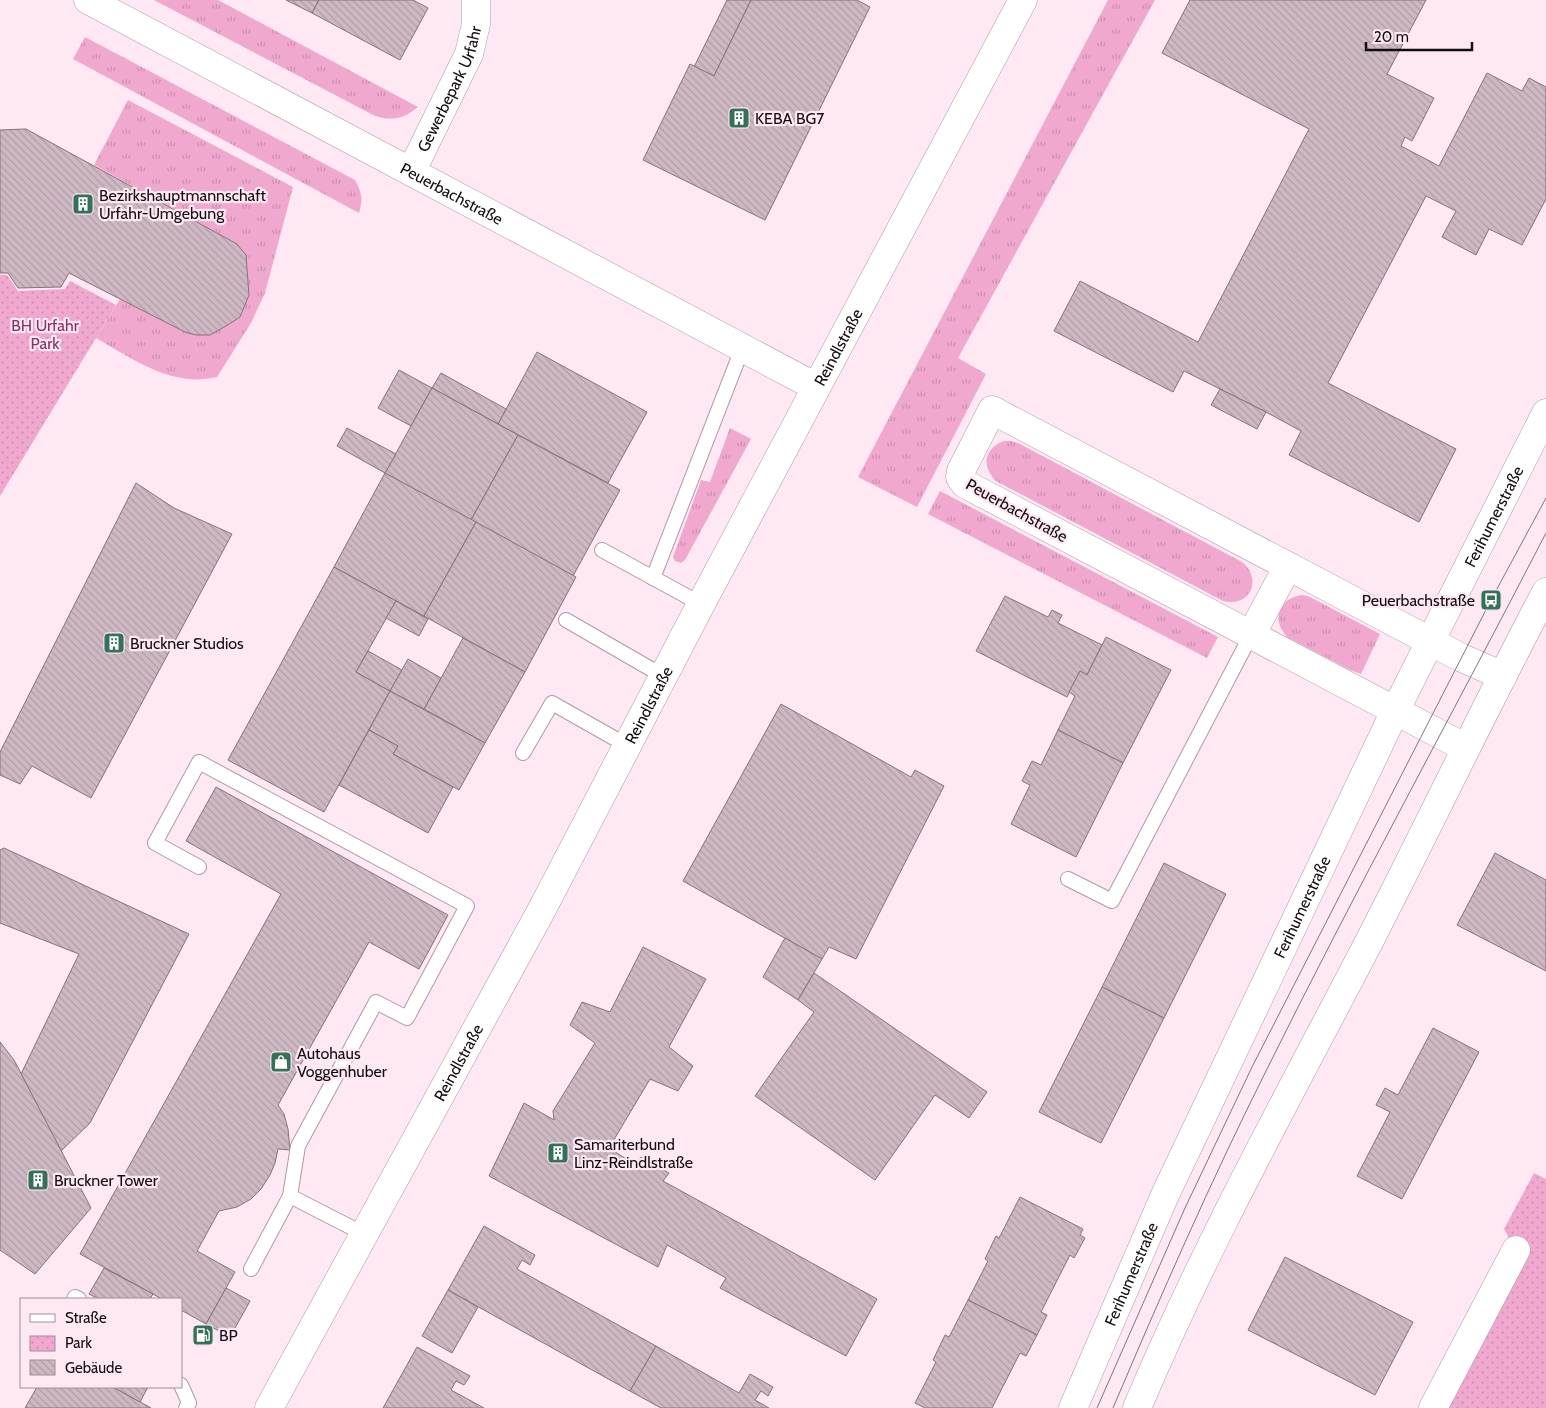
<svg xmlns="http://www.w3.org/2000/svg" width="1546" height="1408" font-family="Cabin,sans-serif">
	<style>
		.grass { fill: url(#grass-tufts) }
		.park { fill: url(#park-dots) }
		.building { fill: url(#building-back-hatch); stroke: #85727b }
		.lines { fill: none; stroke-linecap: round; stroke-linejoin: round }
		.service-casing { stroke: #af9ba5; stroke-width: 16 }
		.minor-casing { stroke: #af9ba5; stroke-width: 29 }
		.tertiary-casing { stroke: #af9ba5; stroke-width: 29 }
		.service { stroke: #fff; stroke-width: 14 }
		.minor { stroke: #fff; stroke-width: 28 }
		.tertiary { stroke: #fff; stroke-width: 28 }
		.tram { stroke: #82757c; stroke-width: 1 }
		.labels { text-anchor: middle; stroke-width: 4.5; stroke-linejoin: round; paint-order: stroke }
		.street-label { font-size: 16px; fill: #130c10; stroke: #fde8f3 }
		.poi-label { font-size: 16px; fill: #130c10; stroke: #fde8f3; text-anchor: start }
		.park-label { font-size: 16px; fill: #892f67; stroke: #fde8f3 }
	</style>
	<defs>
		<pattern id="grass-tufts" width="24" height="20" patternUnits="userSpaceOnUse" patternTransform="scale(1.25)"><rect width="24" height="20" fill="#f0a8cf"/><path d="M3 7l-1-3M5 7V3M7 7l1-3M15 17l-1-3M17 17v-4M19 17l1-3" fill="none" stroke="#cd8fb1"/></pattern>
		<pattern id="park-dots" width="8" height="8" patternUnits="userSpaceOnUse" patternTransform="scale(1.25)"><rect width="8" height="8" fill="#f0a8cf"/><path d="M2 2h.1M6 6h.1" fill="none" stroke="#cd8fb1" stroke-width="1.8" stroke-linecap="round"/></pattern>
		<pattern id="building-back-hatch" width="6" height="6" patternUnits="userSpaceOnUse" patternTransform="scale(1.25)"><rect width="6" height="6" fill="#cdb8c3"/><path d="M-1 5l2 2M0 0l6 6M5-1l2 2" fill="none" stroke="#af9da6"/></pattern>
	</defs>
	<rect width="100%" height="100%" fill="#fde8f3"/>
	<g class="grass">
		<path d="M154 0H218L418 107C403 119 394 121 375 116Z"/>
		<polygon points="1108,0 1155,0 958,358 986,374 917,507 858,477"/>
		<path d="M85 37 355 180C362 193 363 199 359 213L73 59Z"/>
		<path d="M128 100 293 187 265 293 251 323 217 377C172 388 133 359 96 338L120 299 185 332 196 335H210L226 326 240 317 249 295 246 255 237 244 94 165Z"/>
		<polygon points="730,428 751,439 685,560 681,563 675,561 673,557 701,480 710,482"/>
		<path d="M1004 441H1011L1018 443 1242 562C1263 579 1250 608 1223 601L996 481C981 466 984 448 1004 441Z"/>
		<polygon points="940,491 1218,637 1207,658 928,514"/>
		<path d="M1303 595 1310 597 1380 634 1361 674 1350 670 1287 637C1271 619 1278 598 1303 595Z"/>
	</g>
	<g class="park">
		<polygon points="0,275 7,275 18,291 65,289 70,281 116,305 0,496"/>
		<polygon points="1534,1173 1546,1179 1546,1408 1443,1408 1523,1263 1504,1229"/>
	</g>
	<g class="building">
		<polygon points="286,0 319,0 312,13"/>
		<polygon points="319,0 413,0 428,8 400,60 312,13"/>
		<polygon points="727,0 751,0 714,76 694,67"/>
		<polygon points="751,0 857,0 870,7 765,220 643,160 690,64 714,76"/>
		<polygon points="1190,0 1426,0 1387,74 1434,98 1412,141 1405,137 1401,146 1439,166 1487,73 1522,91 1529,78 1546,87 1546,199 1522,245 1489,229 1476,255 1442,237 1456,211 1426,196 1328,383 1456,449 1419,522 1289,455 1301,431 1266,412 1184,371 1173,392 1054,331 1080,281 1198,342 1309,129 1162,53"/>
		<polygon points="26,129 237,244 246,255 249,295 240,317 226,326 210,335 196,335 185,332 69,273 61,287 18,288 8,273 0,273 0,130"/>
		<polygon points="537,352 647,412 608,483 498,424"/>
		<polygon points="399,370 432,388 411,426 378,408"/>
		<polygon points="441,373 506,409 498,424 432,388"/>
		<polygon points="432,388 518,435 471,520 385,473"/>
		<polygon points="1220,389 1266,412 1257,429 1211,405"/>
		<polygon points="347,428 396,454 385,473 337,446"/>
		<polygon points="518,435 620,490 573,576 471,520"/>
		<polygon points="385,473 476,522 424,616 334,567"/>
		<polygon points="136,483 174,508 232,534 91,798 32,766 20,784 0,775 0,752"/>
		<polygon points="476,522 576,577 525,672 424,616"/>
		<polygon points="334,567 396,601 356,672 390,691 324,812 228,760"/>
		<polygon points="1005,596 1048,617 1052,610 1062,615 1058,623 1102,645 1087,675 1080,671 1067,697 976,651"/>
		<polygon points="396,601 428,619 419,636 386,618"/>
		<polygon points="1106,637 1171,670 1123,763 1058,730 1075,696 1069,692 1080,671 1087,675"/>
		<polygon points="463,638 525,672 485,743 424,709"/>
		<polygon points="368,651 402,670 390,691 356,672"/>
		<polygon points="408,659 441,678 424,709 390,691"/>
		<polygon points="390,691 485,743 459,790 393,754 398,746 369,730"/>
		<polygon points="781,704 911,777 915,770 944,786 856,959 829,947 822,959 683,881"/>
		<polygon points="369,730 398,746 393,754 453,787 428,833 339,785"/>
		<polygon points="1058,730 1123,763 1076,857 1011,824 1030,785 1022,781 1032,761 1041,765"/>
		<polygon points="216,787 448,915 419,969 369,942 278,1105 284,1114 288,1129 290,1150 278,1149 275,1163 270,1175 261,1189 251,1199 237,1207 219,1211 197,1251 235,1272 206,1324 181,1310 181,1299 162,1299 80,1254 281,894 186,841"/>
		<polygon points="4,848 189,934 90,1123 61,1151 21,1074 79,954 0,923 0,850"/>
		<polygon points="1495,853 1546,880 1546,971 1457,925"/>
		<polygon points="1164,863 1226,894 1164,1018 1102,987"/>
		<polygon points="785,938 822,959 798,1000 763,977"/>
		<polygon points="643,947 706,979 669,1047 693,1066 678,1091 650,1079 612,1143 607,1140 604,1145 636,1165 641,1157 669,1173 663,1181 877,1299 846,1356 720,1288 726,1278 667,1245 658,1267 489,1176 524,1103 554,1120 553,1111 595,1043 570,1025 582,1002 610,1012"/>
		<polygon points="814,973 987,1092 969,1118 935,1095 875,1180 755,1096 814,1012 798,1000"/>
		<polygon points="1102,987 1164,1018 1101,1143 1039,1112"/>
		<polygon points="1433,1028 1479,1052 1402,1199 1357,1176 1390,1112 1376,1105 1385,1088 1398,1095"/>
		<polygon points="0,1042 14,1060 91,1208 35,1274 0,1250"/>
		<polygon points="1020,1197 1083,1229 1080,1235 1085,1238 1074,1258 1070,1255 1041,1312 1047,1315 1037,1335 968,1300 988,1261 985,1259 996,1236 999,1238"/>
		<polygon points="484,1226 535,1255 530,1265 522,1260 517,1269 656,1346 630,1391 448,1290"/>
		<polygon points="1285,1257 1413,1322 1375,1395 1248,1330"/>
		<polygon points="104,1268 153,1294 150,1299 99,1299 89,1294"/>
		<polygon points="226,1288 250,1301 230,1337 206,1324"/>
		<polygon points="448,1290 478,1307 452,1353 422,1336"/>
		<polygon points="968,1300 1037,1335 1026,1356 1020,1353 992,1408 925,1408 915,1403 936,1362 933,1360 945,1335 949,1337"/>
		<polygon points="656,1346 739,1393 750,1374 773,1387 768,1396 761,1391 755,1400 769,1408 661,1408 630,1391"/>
		<polygon points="417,1347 470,1376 464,1385 456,1381 451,1390 484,1408 383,1408"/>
		<polygon points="37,1387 113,1387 151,1408 25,1408"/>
		<polygon points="113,1387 148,1387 140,1402"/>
	</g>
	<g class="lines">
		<g class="service-casing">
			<g id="service">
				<polyline points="602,550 701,604"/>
				<polyline points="653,578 742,349"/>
				<polyline points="566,620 663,676"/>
				<polyline points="523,753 552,703 628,746"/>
				<polyline points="199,867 155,843 199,762 467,906 407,1018 376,1002 298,1146 290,1196"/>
				<polyline points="1068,879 1112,901 1251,635"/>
				<polyline points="251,1269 290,1196 364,1234"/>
				<polyline points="74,1299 75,1297 79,1299"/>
				<polyline points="181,1385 189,1403 186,1408"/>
			</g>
		</g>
		<g class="minor-casing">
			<g id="minor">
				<path id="s1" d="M88 0 816 387"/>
				<path id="s2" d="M411 172 469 54 476 24V0"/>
				<polyline points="1251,635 1288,566"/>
				<polyline points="1466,748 965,484 960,477 961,471 992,410 1462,658 1503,676"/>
				<path id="s3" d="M1073 1408 1165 1195 1395 711 1546 413"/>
				<path d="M1137 1408C1205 1246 1291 1092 1372 936 1431 821 1486 705 1546 592"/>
				<polyline points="1433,1408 1516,1250"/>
			</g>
		</g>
		<g class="tertiary-casing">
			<g id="tertiary">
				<path id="s4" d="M269 1408 540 913 701 604 1023 0"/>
			</g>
		</g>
		<use href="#service" class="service"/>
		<use href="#minor" class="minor"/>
		<use href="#tertiary" class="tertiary"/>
		<g class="tram">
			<polyline points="1097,1408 1185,1208 1252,1067 1491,600 1546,498"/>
			<path d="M1113 1408C1161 1295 1210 1183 1265 1073 1355 891 1453 713 1546 533"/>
		</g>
	</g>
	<defs>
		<g id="building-square" transform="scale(1.125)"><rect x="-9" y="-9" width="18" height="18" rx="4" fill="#367059" stroke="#fde8f3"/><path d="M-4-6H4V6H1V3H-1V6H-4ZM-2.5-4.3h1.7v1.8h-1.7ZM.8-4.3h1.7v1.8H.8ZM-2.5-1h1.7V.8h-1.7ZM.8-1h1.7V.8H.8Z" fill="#fff"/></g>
		<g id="bus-square" transform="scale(1.125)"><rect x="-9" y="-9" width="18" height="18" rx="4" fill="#367059" stroke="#fde8f3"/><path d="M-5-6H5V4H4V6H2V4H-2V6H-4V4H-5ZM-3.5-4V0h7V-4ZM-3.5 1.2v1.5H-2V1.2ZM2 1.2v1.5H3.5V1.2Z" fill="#fff"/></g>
		<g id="shop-square" transform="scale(1.125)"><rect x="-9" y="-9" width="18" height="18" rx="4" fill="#367059" stroke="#fde8f3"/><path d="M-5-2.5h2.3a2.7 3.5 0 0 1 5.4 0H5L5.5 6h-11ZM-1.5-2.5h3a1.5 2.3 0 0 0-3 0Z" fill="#fff"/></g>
		<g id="fuel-square" transform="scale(1.125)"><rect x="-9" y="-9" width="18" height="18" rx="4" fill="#367059" stroke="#fde8f3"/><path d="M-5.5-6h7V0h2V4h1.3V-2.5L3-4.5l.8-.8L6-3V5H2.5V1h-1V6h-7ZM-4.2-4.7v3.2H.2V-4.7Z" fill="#fff"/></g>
	</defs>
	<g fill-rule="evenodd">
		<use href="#building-square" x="739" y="118"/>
		<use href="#building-square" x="83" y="204"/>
		<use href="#bus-square" x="1491" y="600"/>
		<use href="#building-square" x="114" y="643"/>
		<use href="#shop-square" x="281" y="1062"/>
		<use href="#building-square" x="558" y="1153"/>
		<use href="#building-square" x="38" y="1180"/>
		<use href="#fuel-square" x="203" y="1335"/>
	</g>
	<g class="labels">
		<g class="street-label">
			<text dy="6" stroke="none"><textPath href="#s2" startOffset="92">Gewerbepark Urfahr</textPath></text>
			<text dy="6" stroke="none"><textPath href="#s1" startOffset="412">Peuerbachstraße</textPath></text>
			<text dy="6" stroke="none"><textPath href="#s4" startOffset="1204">Reindlstraße</textPath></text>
			<text transform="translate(1017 510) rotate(29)" y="6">Peuerbachstraße</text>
			<text dy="6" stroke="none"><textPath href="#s3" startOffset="986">Ferihumerstraße</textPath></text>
			<text dy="6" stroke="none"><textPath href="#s4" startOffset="799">Reindlstraße</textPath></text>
			<text dy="6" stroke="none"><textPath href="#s3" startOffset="551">Ferihumerstraße</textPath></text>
			<text dy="6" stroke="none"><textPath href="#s4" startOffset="394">Reindlstraße</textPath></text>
			<text dy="6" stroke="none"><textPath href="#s3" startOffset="146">Ferihumerstraße</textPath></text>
		</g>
		<g class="poi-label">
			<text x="755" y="124">KEBA BG7</text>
			<text x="99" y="201">Bezirkshauptmannschaft<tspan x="99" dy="18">Urfahr-Umgebung</tspan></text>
			<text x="1475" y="606" text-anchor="end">Peuerbachstraße</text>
			<text x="130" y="649">Bruckner Studios</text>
			<text x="297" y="1059">Autohaus<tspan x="297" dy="18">Voggenhuber</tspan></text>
			<text x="574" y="1150">Samariterbund<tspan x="574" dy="18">Linz-Reindlstraße</tspan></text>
			<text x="54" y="1186">Bruckner Tower</text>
			<text x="219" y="1341">BP</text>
		</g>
		<g class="park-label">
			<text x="45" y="331">BH Urfahr<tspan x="45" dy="18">Park</tspan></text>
		</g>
	</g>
	<rect x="20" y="1298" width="162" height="90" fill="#fde8f3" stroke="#9f9098"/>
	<rect x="30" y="1314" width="25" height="8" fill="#ffffff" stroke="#9f9098"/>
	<text x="65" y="1323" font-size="15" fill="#130c10">Straße</text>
	<rect x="30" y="1336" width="25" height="15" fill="url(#park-dots)" stroke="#9f9098"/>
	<text x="65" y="1348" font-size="15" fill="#130c10">Park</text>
	<rect x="30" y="1360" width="25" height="15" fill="url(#building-back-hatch)" stroke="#9f9098"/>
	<text x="65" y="1373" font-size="15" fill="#130c10">Gebäude</text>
	<path d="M1366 42v8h106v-8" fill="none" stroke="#130c10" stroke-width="2.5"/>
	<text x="1374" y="42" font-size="15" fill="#130c10" stroke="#fde8f3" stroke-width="4" paint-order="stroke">20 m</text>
</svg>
